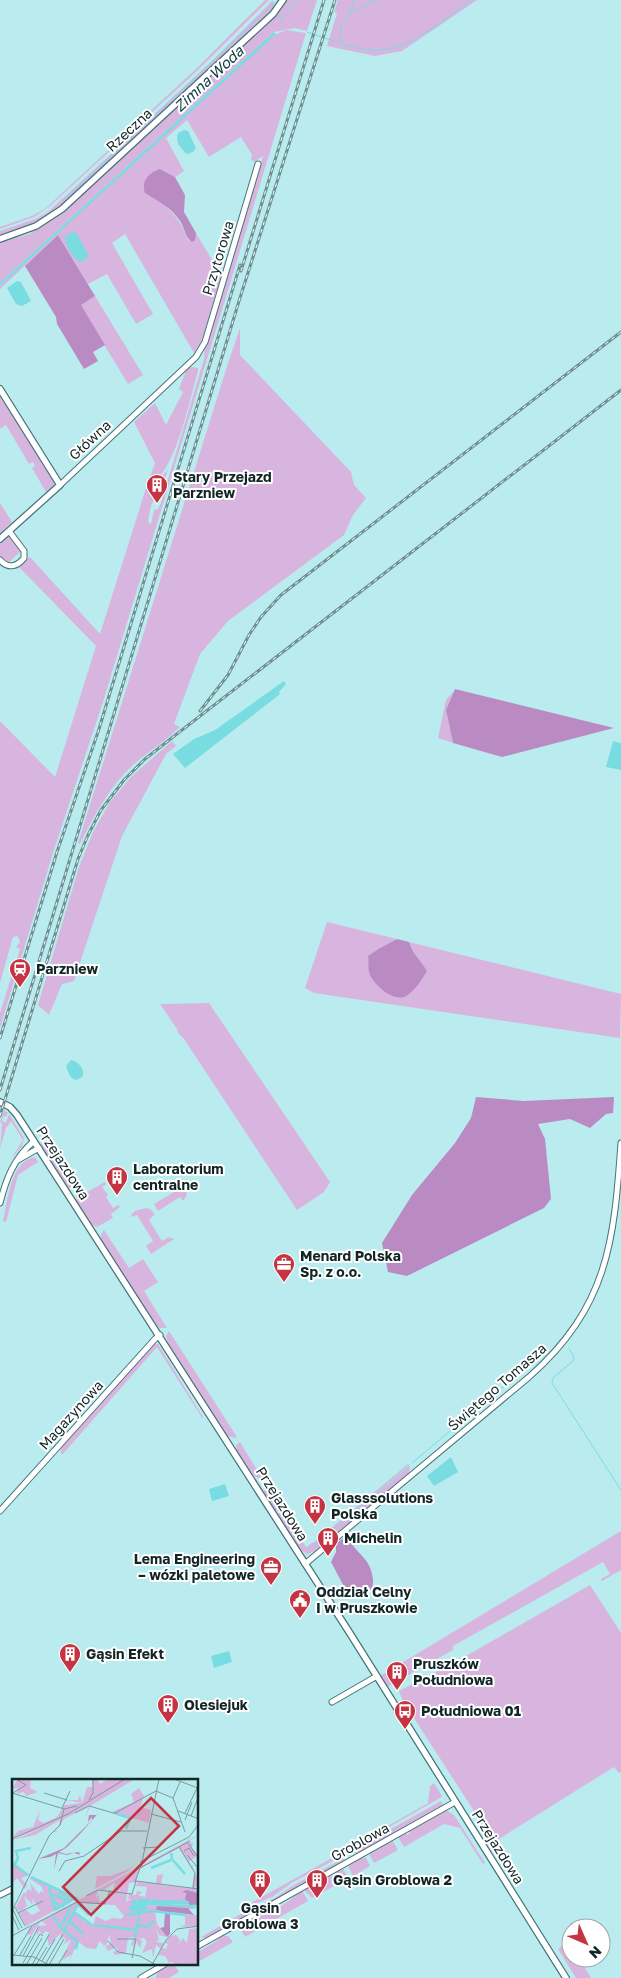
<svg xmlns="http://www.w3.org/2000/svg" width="621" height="1978" font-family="'Golos Text',sans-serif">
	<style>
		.green { fill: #d8b5df }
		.forest { fill: #b98bc2 }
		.water { fill: #78dce1 }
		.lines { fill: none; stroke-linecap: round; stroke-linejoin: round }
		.stream { stroke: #78dce1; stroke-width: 1 }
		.minor-casing { stroke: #467477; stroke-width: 7 }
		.tertiary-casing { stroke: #467477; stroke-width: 8 }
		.minor { stroke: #fff; stroke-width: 5 }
		.tertiary { stroke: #fff; stroke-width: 5.5 }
		.rail-casing { stroke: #6c9193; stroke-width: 3 }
		.rail { stroke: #fff; stroke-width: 1; stroke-dasharray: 4; stroke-linecap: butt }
		.labels { text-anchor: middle; stroke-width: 4; stroke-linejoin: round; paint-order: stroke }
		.street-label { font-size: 14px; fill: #122627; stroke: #fff }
		.poi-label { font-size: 14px; font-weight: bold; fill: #122627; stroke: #fff; text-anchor: start }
		.water-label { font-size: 15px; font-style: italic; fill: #124144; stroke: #fff }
		.inset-river { fill: none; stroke: #78dce1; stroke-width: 2.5 }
		.inset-road { fill: none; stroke: #779d9f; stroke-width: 1 }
		.view { fill: #c43442; fill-opacity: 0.15; stroke: #c43442; stroke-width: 2.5 }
		.inset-edge { fill: none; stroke: #122627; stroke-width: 2.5 }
	</style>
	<rect width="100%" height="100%" fill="#baecef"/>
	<g class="green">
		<polygon points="265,0 269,0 199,69 50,206 34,217 0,229 0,227 32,216 46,208 197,68"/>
		<polygon points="273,0 275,6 268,14 56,210 29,226 0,235 0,231 35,219 48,212 210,63"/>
		<polygon points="285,0 317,0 307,31 295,28 274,32 0,283 0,242 30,234 64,211"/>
		<polygon points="338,0 477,0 402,51 375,56 327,46 337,13 334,12"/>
		<path d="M286 30 306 33 103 702 53 853 0 1028V1013L20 949 16 947 20 942 19 939 17 936 13 937 0 983V721L55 777 96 646 18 566 30 557 100 634 147 485 154 486 168 469 160 495 154 499 151 506 148 520 149 523 151 524 154 510 158 509 161 503 204 359 205 345 263 156 254 162 251 159 252 155 241 137 209 157 187 120 166 138 184 171 175 177 160 169 159 201C174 212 181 222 188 240L192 242 196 233 221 275 203 338 194 353 125 234 112 243 153 314 136 324 107 274 88 284 58 235 0 289V286L254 52 274 35Z"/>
		<polygon points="95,296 143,375 128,384 80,305"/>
		<path d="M240 328V355L351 472 354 485 366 498 353 515 344 535 228 621 200 654 174 724 180 727C166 741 149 751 134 764 110 786 94 815 80 844L78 843 228 363Z"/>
		<path d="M192 367 198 368V371C189 402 177 464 153 484L148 483 155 463 134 422 155 403 166 425 183 392 179 389 187 368Z"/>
		<polygon points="0,396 54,482 54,485 46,492 32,468 35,466 33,462 29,464 6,425 0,429"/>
		<polygon points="0,503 12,522 0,533"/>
		<polygon points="10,536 21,551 7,564 0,557 0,544"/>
		<polygon points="454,691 446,710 453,743 438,738 446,700"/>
		<polygon points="172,741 176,746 166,754 122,836 74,981 62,984 49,1015 38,1005 79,867 93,832 110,802 131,777"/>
		<path d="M327 922 397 939 380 948 369 973 376 983 390 995 406 996 427 971C421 960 413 955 409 942L621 994 620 1038 314 993 305 988Z"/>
		<polygon points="209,1003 330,1182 324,1192 297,1210 184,1039 178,1033 177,1029 160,1004"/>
		<polygon points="4,1110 8,1113 6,1117 3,1116 2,1121 6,1123 9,1114 24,1138 22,1146 11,1159 23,1140 11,1121 6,1128 0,1149 2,1123 0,1122"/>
		<path d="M45 1137 76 1186C72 1188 69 1189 66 1185L41 1148V1140Z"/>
		<path d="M35 1157 38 1162 18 1175 6 1222 3 1221C8 1201 10 1161 35 1157Z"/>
		<path d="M105 1182 106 1184 102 1187 108 1195 106 1197 113 1208 118 1205 120 1207 111 1214 113 1218 97 1227C88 1224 77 1207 76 1198L79 1191 82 1195Z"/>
		<polygon points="179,1189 186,1191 187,1195 183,1201 180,1197 158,1211 154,1204"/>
		<polygon points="145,1208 150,1209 155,1214 149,1220 162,1241 169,1237 174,1239 151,1254 146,1246 153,1241 137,1215 133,1217 131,1215 135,1211"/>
		<polygon points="104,1230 129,1268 143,1259 158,1282 144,1291 167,1328 160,1328 157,1326 101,1240 101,1234"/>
		<polygon points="169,1331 237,1437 236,1438 227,1436 168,1343 166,1336"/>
		<polygon points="154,1344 158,1344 203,1417 201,1418 201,1416 157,1347 62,1455 60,1449"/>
		<path d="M240 1442 262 1478 263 1479C250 1479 237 1457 236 1445Z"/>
		<polygon points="408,1464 409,1465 312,1547 410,1466 409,1473 315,1551 308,1554 300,1550 277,1514 279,1513 277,1510 275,1511 264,1492 266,1484 306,1547 317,1540"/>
		<polygon points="621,1531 621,1570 602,1581 601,1579 610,1574 603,1562 453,1646 453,1650 387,1687 380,1676"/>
		<polygon points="590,1585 621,1633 621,1772 619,1773 614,1767 494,1842 403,1701 399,1691 459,1660"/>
		<polygon points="434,1783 442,1796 440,1798 389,1827 350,1851 346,1844 353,1846 428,1803 430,1786"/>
		<polygon points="441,1801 443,1805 358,1853 353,1853 391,1829"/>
		<polygon points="446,1810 454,1815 485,1863 483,1864 460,1828 444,1824 404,1847 398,1837 405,1833 407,1835 410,1833 409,1831"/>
		<polygon points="392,1840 398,1850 374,1863 370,1856 370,1853"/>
		<polygon points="342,1847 346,1854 293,1882 272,1897 252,1905 251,1903 341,1853"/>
		<polygon points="346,1857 343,1861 261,1908 254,1907 275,1898 292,1886"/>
		<polygon points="362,1857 366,1858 370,1866 353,1876 349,1868 349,1865"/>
		<polygon points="340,1869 344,1870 349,1878 312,1898 305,1891 306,1888 334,1875"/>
		<path d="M301 1891 303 1892 308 1901 245 1937 240 1928 242 1924C250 1922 257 1920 262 1913 275 1912 291 1900 301 1891Z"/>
		<path d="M248 1910C246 1920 217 1933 207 1938L201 1937Z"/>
		<polygon points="223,1935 228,1936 233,1942 198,1962 198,1952 215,1942"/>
		<polygon points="568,1941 571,1946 571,1958 579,1958 591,1978 576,1978 558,1949"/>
		<polygon points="169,1966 175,1966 179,1972 169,1978 156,1978 157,1972"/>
	</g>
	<g class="forest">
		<path d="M160 169 175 177 185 195 184 212 196 233 195 240 192 242C185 238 185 228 180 221 172 208 158 201 145 193 141 180 149 173 160 169Z"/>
		<polygon points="58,235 95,296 81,305 105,345 93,352 98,361 84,369 57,324 56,317 25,266"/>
		<polygon points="455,689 614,728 502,757 453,743 446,710"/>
		<path d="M397 939 409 942C413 955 421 960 427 971 422 979 415 991 406 996 394 1003 372 984 369 972 368 968 369 961 368 956L380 948Z"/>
		<polygon points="476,1097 524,1101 614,1097 613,1113 606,1114 590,1128 570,1119 538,1124 545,1139 551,1199 544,1208 407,1276 388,1272 382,1243 412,1195 455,1143 471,1118"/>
		<path d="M347 1535C355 1555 371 1556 373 1580 374 1590 367 1595 357 1599L354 1597 350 1598 331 1562 336 1552V1544Z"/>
	</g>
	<g class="water">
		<polygon points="274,32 276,34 0,286 0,283"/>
		<path d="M184 130 188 131 196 148 193 152 187 154C180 148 175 142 178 133Z"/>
		<path d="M73 232 76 233 88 254 87 258 82 262C73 260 66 246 65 237Z"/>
		<polygon points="17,281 21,282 31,301 22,306 16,304 7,288"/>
		<polygon points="284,681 286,684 279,692 280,694 185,768 173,754 194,739 215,730"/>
		<polygon points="613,741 621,743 621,770 606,767"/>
		<path d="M71 1060C78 1061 85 1069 83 1076L77 1080C70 1080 68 1071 66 1066Z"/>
		<polygon points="451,1457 458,1472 434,1486 427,1476"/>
		<polygon points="225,1484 229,1496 212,1501 209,1489"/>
		<polygon points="229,1651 232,1662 214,1668 211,1656"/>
	</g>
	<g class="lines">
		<g class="stream">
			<polyline points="350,13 354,0"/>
			<polyline points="279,15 282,21"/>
			<polyline points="281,20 289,12 297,0"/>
			<path d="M307 32C326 38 354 50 374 50 412 50 441 21 471 0"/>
			<polyline points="341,42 341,25 350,13 376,0"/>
			<polyline points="64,200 278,0"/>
			<polyline points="569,1349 573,1355 574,1360 553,1378 552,1383 621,1490"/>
			<polyline points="502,1388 533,1361 539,1359"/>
			<polyline points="412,1463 498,1391"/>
			<polyline points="312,1547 409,1466"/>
		</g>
		<g class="minor-casing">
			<g id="minor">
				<polyline points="60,485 196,357 205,342 258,164"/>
				<path d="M0 560C8 569 17 567 24 558V551L9 531"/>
				<polyline points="18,1160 39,1148"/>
				<path d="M0 1203C6 1179 14 1158 34 1141"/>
				<polyline points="0,1511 155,1339 160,1335"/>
				<path d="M305 1564 529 1377C608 1307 614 1242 621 1143"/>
				<polyline points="332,1702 377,1676"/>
				<polyline points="0,1895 14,1888"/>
				<polyline points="198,1946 455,1802"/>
				<polyline points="141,1978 165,1964"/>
			</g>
		</g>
		<g class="tertiary-casing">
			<g id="tertiary">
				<polyline points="0,239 36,226 62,209 249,36 273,14 283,0"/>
				<polyline points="0,389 60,485 0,539"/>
				<polyline points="0,1102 10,1107 17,1115 351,1635 566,1978"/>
			</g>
		</g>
		<use href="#minor" class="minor"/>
		<use href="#tertiary" class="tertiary"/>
		<g class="rail-casing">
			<g id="rail">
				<polyline points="241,271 324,0"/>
				<polyline points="200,711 228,675 249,635 261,617 281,595 621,332"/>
				<polyline points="0,1038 57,852 99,729 240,265"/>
				<polyline points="0,1090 239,301 335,0"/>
				<polyline points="0,1116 78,859 88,835 101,810 124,780 145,759 173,737 621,390"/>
			</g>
		</g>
		<use href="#rail" class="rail"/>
	</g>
	<defs>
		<g id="building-pin" transform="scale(1.125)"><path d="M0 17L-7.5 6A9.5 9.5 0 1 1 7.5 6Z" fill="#c43442" stroke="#fff"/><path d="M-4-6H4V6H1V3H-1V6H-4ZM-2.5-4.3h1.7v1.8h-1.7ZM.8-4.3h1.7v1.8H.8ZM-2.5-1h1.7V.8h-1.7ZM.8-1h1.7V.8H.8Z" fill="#fff"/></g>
		<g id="station-pin" transform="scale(1.125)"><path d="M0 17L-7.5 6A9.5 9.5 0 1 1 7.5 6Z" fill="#c43442" stroke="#fff"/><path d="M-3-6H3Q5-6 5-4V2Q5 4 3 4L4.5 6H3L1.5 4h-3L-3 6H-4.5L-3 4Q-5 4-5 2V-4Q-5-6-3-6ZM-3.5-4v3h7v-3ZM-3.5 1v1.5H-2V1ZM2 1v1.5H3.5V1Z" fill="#fff"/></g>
		<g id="office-pin" transform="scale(1.125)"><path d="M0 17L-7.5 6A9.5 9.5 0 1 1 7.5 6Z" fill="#c43442" stroke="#fff"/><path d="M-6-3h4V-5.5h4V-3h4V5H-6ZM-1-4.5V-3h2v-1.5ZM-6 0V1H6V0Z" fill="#fff"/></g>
		<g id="civic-pin" transform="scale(1.125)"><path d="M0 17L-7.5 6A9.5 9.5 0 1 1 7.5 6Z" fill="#c43442" stroke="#fff"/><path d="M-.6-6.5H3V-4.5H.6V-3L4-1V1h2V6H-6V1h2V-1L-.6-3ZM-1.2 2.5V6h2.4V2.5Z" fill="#fff"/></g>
		<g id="bus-pin" transform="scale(1.125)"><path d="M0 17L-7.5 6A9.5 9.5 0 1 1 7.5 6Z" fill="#c43442" stroke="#fff"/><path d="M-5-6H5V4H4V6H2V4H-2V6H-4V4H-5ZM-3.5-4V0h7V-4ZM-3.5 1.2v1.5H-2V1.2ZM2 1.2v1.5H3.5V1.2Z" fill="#fff"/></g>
	</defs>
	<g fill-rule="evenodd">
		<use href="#building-pin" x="157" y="485"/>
		<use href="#station-pin" x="20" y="969"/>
		<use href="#building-pin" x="117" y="1177"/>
		<use href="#office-pin" x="284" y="1264"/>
		<use href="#building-pin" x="315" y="1506"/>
		<use href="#building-pin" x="328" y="1538"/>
		<use href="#office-pin" x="271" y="1567"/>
		<use href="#civic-pin" x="300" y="1600"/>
		<use href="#building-pin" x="70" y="1654"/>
		<use href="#building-pin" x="397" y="1672"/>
		<use href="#building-pin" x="168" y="1705"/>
		<use href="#bus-pin" x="405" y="1711"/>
		<use href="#building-pin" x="260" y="1880"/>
		<use href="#building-pin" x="317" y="1880"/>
	</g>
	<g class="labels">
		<g class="street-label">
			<text transform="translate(129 130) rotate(-43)" y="5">Rzeczna</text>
			<text transform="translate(218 258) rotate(-73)" y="5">Przytorowa</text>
			<text transform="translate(90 440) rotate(-43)" y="5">Główna</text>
			<text transform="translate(63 1163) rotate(57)" y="5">Przejazdowa</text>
			<text transform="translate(497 1387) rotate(-41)" y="5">Świętego Tomasza</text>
			<text transform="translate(71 1415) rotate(-48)" y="5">Magazynowa</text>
			<text transform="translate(282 1504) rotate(58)" y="5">Przejazdowa</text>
			<text transform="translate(360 1842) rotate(-29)" y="5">Groblowa</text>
			<text transform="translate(498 1847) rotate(58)" y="5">Przejazdowa</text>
		</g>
		<g class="poi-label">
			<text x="173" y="482">Stary Przejazd<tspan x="173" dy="16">Parzniew</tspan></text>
			<text x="36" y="974">Parzniew</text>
			<text x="133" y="1174">Laboratorium<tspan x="133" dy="16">centralne</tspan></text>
			<text x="300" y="1261">Menard Polska<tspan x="300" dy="16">Sp. z o.o.</tspan></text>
			<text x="331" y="1503">Glasssolutions<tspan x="331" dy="16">Polska</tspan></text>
			<text x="344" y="1543">Michelin</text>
			<text x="255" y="1564" text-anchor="end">Lema Engineering<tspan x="255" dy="16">– wózki paletowe</tspan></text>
			<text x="316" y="1597">Oddział Celny<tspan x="316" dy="16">I w Pruszkowie</tspan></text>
			<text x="86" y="1659">Gąsin Efekt</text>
			<text x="413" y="1669">Pruszków<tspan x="413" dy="16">Południowa</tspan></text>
			<text x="184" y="1710">Olesiejuk</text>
			<text x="421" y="1716">Południowa 01</text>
			<text x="333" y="1885">Gąsin Groblowa 2</text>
			<text x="260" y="1913" text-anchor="middle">Gąsin<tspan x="260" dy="16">Groblowa 3</tspan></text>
		</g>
		<g class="water-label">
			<text transform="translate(209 79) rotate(-43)" y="5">Zimna Woda</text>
		</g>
	</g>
	<g transform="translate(12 1779)">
		<rect width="186" height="186" fill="#baecef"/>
		<path d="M80 0H85L88 5 96 0H123L78 27 72 43 77 27 52 40 44 53H41L46 50 48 41 23 56 0 61 26 51 0 59 6 52 21 48 28 31 26 41 32 44 45 38 52 26 70 24 54 21H66L68 16 70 24 75 8H81ZM5 1H19L18 9 26 13 14 17 12 13 5 15 6 9 0 10ZM127 9 132 17 128 28 139 31 137 44 100 33 122 23 119 15ZM186 56 176 63 178 67 177 63 181 64 180 69 186 76V81L184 78 177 82 179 87 182 86 180 89 167 69 129 89 126 95 124 102 144 105 145 96 151 95 149 106 180 109 182 96 186 97V108H183L186 114 175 111 173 115 178 126 181 122 180 125H182L183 126H186H183L181 125 180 129H186L179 130 145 127V132H149L143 133 145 145 155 158 147 156 144 149 147 161 144 163 152 164 149 170 144 166 141 179 140 170 130 174 135 163 132 159 127 160 130 162 128 169 124 162 122 167 119 166 122 158 116 159 114 174 103 176 101 173 106 171 104 168 96 172 93 168 99 164 97 155 95 165 92 167 88 162 84 170 74 169 66 162 56 185 59 176 50 181 59 160 51 166 54 161 52 158 49 160V154L37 167 35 157 40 155 34 152 30 156 27 151 26 156 24 153 28 147 35 146 29 142 19 157 15 154 19 147 0 157ZM103 103 100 117 98 112 95 123 87 122V115L84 120 86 110 92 111ZM126 103 123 107 135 108 133 118 126 116 131 113 125 112 124 116 117 115 116 120H119L114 123 117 104ZM120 122 179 126 180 127 121 126ZM66 124 103 126 112 137 109 140 95 138 101 139 93 142 84 137 81 146 73 143 62 133 66 125 78 136ZM0 84 18 96 9 99 15 106 13 110 5 99 1 103ZM122 88 113 94 83 110 85 97H99ZM19 97 45 112 66 119 14 147 7 134 14 131 20 136 28 132 20 119 21 126 12 117 15 127 8 133 4 128 12 113 13 115 16 110 20 112 18 104 27 115 29 112 32 114 29 107 18 100ZM162 134H169L174 136H186V147L167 148 173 146V137ZM186 149V186H172L168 180 171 186H161L162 183 157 184 153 177 146 176 150 169 154 170 156 165 153 164 158 157 164 156 168 161 166 166 171 159 175 164 177 150Z" fill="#d8b5df" fill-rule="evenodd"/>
		<path d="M89 31 68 55 54 69 47 73 54 75 67 73 68 76 62 74 55 76 46 74 42 91 44 75 38 78 26 80 52 69 80 41V38L76 43 77 36H85ZM175 111 186 114V126H178L173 120 174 114 170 113ZM145 127 176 129 182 136 158 133V155L155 158 148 149 152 148 153 133 144 131Z" fill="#b98bc2"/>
		<path d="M127 120 177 122V125H155L180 126 182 125 186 129 135 126V131L119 130 120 122Z" fill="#78dce1"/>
		<path class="inset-river" d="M105 35 118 39 114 50M159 74 160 80 173 95M0 84 16 96M3 85 6 79 4 72 19 69M139 89 159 81M19 98 66 120M37 108 43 131M47 114 62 119M38 115 58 122M40 123 51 127 53 120M66 125 77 136M119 127V131H131M43 131 64 119M62 133 80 146M114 136 140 132 174 136M41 137 47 147 66 163 64 169 61 167M57 142 71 155M50 146 59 127M81 146 125 151M125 146 136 148 142 142M53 150 66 125M123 159 127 136"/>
		<path class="inset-road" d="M162 0 186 9M168 3 161 19 173 53M144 12 161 19M0 14 52 30 65 27M1 14 14 6 4 0M32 14 55 21M77 21 81 14V0M50 29 58 12M166 32 187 40M63 34 77 27 105 35M103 34 144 12M173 34 187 5M139 35 169 43M179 37 187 16M173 41 180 23M0 60 56 35 113 0M176 64 185 77M167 68 183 94 181 110M131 69 146 68M172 72 177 69 182 77M175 76 187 90M128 83 177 58 187 45M129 88 147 0M47 92 53 82 72 77 109 52H135M124 102 187 110M123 103 128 89 178 62M74 117 86 111 120 115 124 102M3 128 13 147M1 131 10 149M0 132 37 57 48 46 52 30M6 134 31 122M0 136 7 151M19 147 65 123 93 125 98 111M0 157 18 147M105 160H124L120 179M96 162 106 173 128 177 144 186M0 176 22 178 37 186M2 176 20 147M8 176 19 157M11 177 27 147M30 182 43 160M11 184 28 155 31 157M34 184 51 155M14 186 30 159M20 186 38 154M24 186 35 168M37 186 52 160M46 186 55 171M140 186 154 161 165 150 187 147"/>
		<path class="view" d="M139 19 167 47 79 136 51 108Z"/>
		<rect width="186" height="186" class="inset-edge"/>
	</g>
	<g transform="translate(586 1943) rotate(135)"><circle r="24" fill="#ffffff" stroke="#a0a8a9"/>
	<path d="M0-4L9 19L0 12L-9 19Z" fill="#c43442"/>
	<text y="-8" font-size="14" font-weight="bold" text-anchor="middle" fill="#122627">N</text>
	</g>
</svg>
